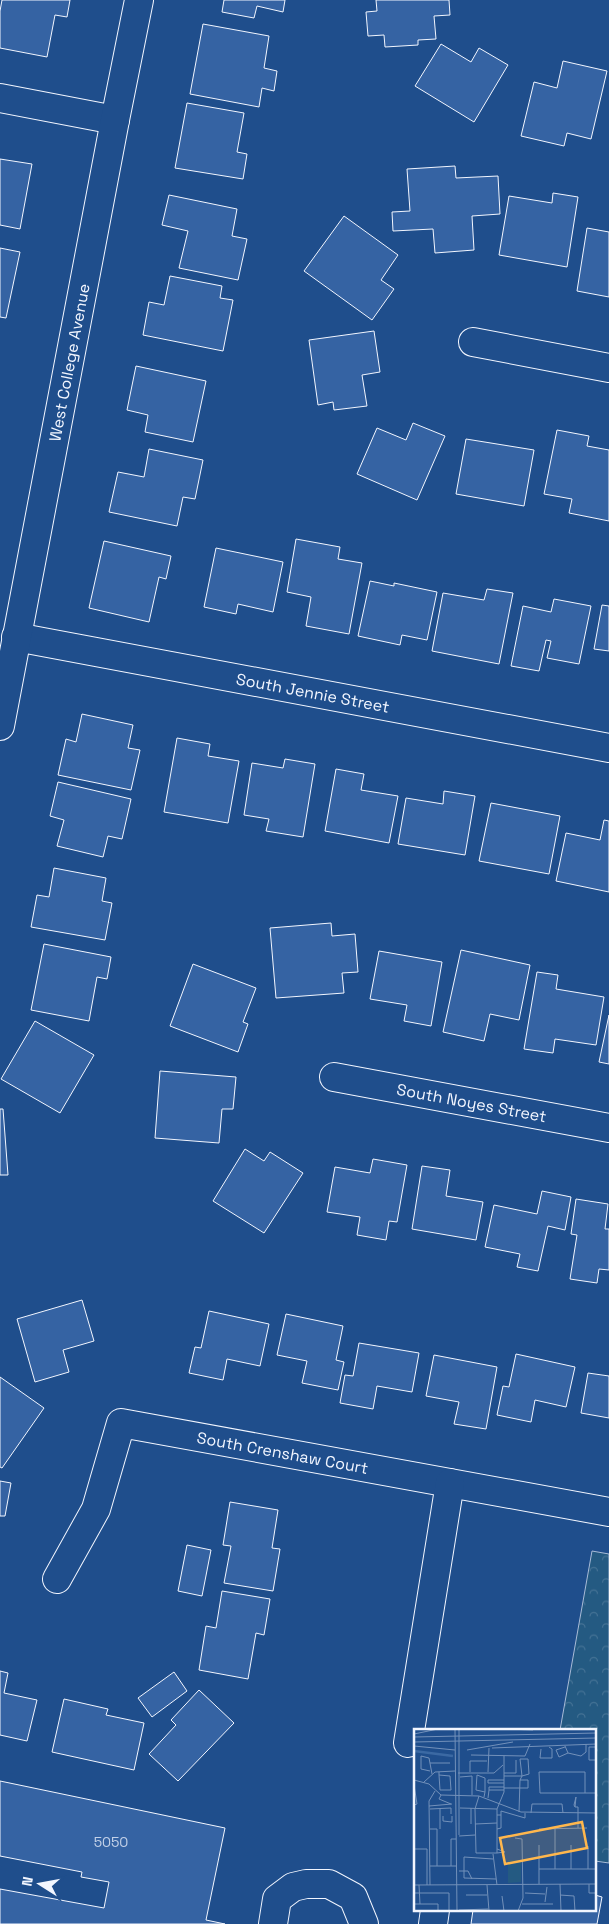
<svg xmlns="http://www.w3.org/2000/svg" width="609" height="1924" font-family="'Space Grotesk',sans-serif">
	<style>
		.park { fill: url(#park-crowns); stroke: #a8bbd7 }
		.building { fill: #3563a3; stroke: #f2f6ff }
		.lines { fill: none; stroke-linecap: round; stroke-linejoin: round }
		.minor-casing { stroke: #f2f6ff; stroke-width: 30 }
		.minor { stroke: #1f4e8c; stroke-width: 28 }
		.labels { text-anchor: middle; stroke-width: 4; stroke-linejoin: round; paint-order: stroke }
		.number-label { font-size: 14px; fill: #c3d1e8 }
		.street-label { font-size: 16px; fill: #f2f6ff; stroke: #1f4e8c }
		.inset-river { fill: none; stroke: #3b69a3; stroke-width: 2.5 }
		.inset-road { fill: none; stroke: #7391ba; stroke-width: 1 }
		.view { fill: #ffb74d; fill-opacity: 0.15; stroke: #ffb74d; stroke-width: 2.5 }
		.inset-edge { fill: none; stroke: #f2f6ff; stroke-width: 2.5 }
	</style>
	<defs>
		<pattern id="park-crowns" width="20" height="18" patternUnits="userSpaceOnUse" patternTransform="scale(1.25)"><rect width="20" height="18" fill="#245a82"/><path d="M2 6a3 3 0 1 1 6 0M12 15a3 3 0 1 1 6 0" fill="none" stroke="#447295"/></pattern>
	</defs>
	<rect width="100%" height="100%" fill="#1f4e8c"/>
	<polygon class="park" points="592,1551 609,1554 609,1863 595,1861 595,1730 560,1730"/>
	<g class="building">
		<polygon points="2,0 70,0 67,17 55,15 47,57 0,48 0,11"/>
		<polygon points="224,0 285,0 283,12 257,6 254,18 222,12"/>
		<polygon points="376,0 449,0 450,15 434,16 436,39 418,40 418,45 385,47 384,35 368,36 366,12 377,11"/>
		<polygon points="203,24 269,36 264,68 277,71 274,91 262,88 259,107 190,94"/>
		<polygon points="441,44 471,62 479,48 508,65 474,122 415,86"/>
		<polygon points="563,61 607,71 591,139 567,133 564,146 521,136 534,82 557,88"/>
		<polygon points="187,103 244,113 237,152 247,154 243,179 175,168"/>
		<polygon points="0,159 32,164 20,229 0,225"/>
		<polygon points="455,166 456,178 498,176 500,214 472,216 474,250 435,253 433,229 393,231 392,212 410,211 407,169"/>
		<polygon points="553,193 578,197 567,267 499,255 509,196 552,203"/>
		<polygon points="169,195 237,209 232,236 247,239 238,280 179,268 188,231 162,225"/>
		<polygon points="344,216 398,255 381,280 394,289 372,320 304,271"/>
		<polygon points="587,228 609,232 609,297 577,291"/>
		<polygon points="0,248 20,252 6,318 0,317"/>
		<polygon points="170,276 222,286 220,298 233,300 223,351 143,335 149,302 164,305"/>
		<polygon points="374,331 380,372 362,375 367,406 334,410 333,402 318,405 309,340"/>
		<polygon points="136,366 206,381 193,442 145,432 148,415 127,410"/>
		<polygon points="413,423 445,436 417,500 357,474 377,428 406,440"/>
		<polygon points="557,430 589,436 587,446 609,450 609,521 569,513 572,499 544,494"/>
		<polygon points="466,439 534,450 524,506 456,494"/>
		<polygon points="149,449 203,460 195,499 183,497 177,526 109,512 118,472 144,477"/>
		<polygon points="296,539 340,547 338,559 362,563 349,634 306,626 311,597 287,592"/>
		<polygon points="104,541 171,556 166,579 159,577 149,622 89,608"/>
		<polygon points="216,548 283,562 273,612 238,604 236,614 204,607"/>
		<polygon points="370,581 394,586 394,583 437,592 427,640 402,635 400,645 358,636"/>
		<polygon points="487,589 513,593 499,664 432,651 443,593 484,600"/>
		<polygon points="554,599 591,606 579,664 547,658 551,641 546,640 539,671 511,666 523,606 551,612"/>
		<polygon points="602,605 609,606 609,651 594,649"/>
		<polygon points="82,714 133,725 128,748 140,750 131,790 58,775 66,739 76,742"/>
		<polygon points="177,738 210,744 208,756 239,761 228,823 164,812"/>
		<polygon points="285,759 315,764 303,837 266,831 269,819 244,815 252,763 283,768"/>
		<polygon points="336,769 364,774 361,790 398,796 389,843 325,831"/>
		<polygon points="58,782 131,799 122,839 108,836 103,857 57,846 64,820 50,816"/>
		<polygon points="444,791 475,796 465,855 398,844 406,798 443,804"/>
		<polygon points="491,803 560,816 549,874 479,861"/>
		<polygon points="604,820 609,821 609,892 556,881 566,833 600,840"/>
		<polygon points="54,868 106,878 102,901 112,903 105,940 31,927 37,895 49,897"/>
		<polygon points="331,923 332,936 355,934 358,972 342,973 344,993 276,998 270,928"/>
		<polygon points="44,944 111,957 107,979 97,977 89,1021 31,1010"/>
		<polygon points="461,950 530,965 519,1020 490,1014 484,1041 443,1032"/>
		<polygon points="379,951 442,962 431,1026 404,1021 407,1005 370,999"/>
		<polygon points="193,964 256,988 243,1022 248,1024 238,1052 170,1026"/>
		<polygon points="537,972 558,975 556,989 604,997 596,1045 555,1039 553,1053 524,1049"/>
		<polygon points="609,1015 609,1064 599,1062"/>
		<polygon points="35,1021 94,1055 60,1113 1,1079"/>
		<polygon points="160,1071 236,1077 233,1109 222,1109 219,1143 155,1138"/>
		<polygon points="0,1109 3,1109 8,1175 0,1175"/>
		<polygon points="245,1149 264,1161 270,1152 303,1173 264,1233 213,1201"/>
		<polygon points="373,1159 407,1165 397,1222 389,1221 386,1240 357,1235 360,1217 327,1212 335,1167 370,1173"/>
		<polygon points="422,1166 450,1170 446,1196 483,1202 476,1240 412,1229"/>
		<polygon points="542,1191 571,1197 565,1230 548,1226 538,1271 517,1267 520,1254 485,1247 494,1205 537,1214"/>
		<polygon points="576,1199 608,1204 605,1229 609,1229 609,1270 599,1269 597,1283 570,1279 577,1235 571,1234"/>
		<polygon points="82,1300 94,1341 63,1350 69,1372 35,1382 17,1319"/>
		<polygon points="209,1311 269,1324 260,1366 227,1359 223,1380 189,1373 195,1347 201,1348"/>
		<polygon points="286,1314 343,1326 336,1360 344,1362 338,1390 302,1383 307,1361 277,1355"/>
		<polygon points="359,1343 419,1353 412,1392 377,1386 373,1409 340,1403 345,1375 353,1376"/>
		<polygon points="516,1354 575,1367 566,1407 535,1400 531,1422 497,1415 503,1386 509,1387"/>
		<polygon points="434,1355 497,1367 486,1429 454,1424 459,1402 426,1396"/>
		<polygon points="588,1373 609,1376 609,1418 581,1413"/>
		<polygon points="0,1377 44,1408 2,1468 0,1467"/>
		<polygon points="0,1481 11,1483 5,1516 0,1516"/>
		<polygon points="230,1502 278,1510 272,1548 280,1549 273,1591 224,1583 231,1546 223,1545"/>
		<polygon points="187,1545 211,1550 202,1596 178,1591"/>
		<polygon points="222,1591 270,1599 264,1635 256,1633 248,1679 199,1670 206,1626 216,1628"/>
		<polygon points="0,1671 8,1673 4,1693 37,1700 27,1741 0,1735"/>
		<polygon points="174,1672 187,1691 152,1717 138,1698"/>
		<polygon points="199,1690 234,1723 178,1781 149,1754 176,1725 171,1720"/>
		<polygon points="64,1699 108,1709 106,1715 144,1723 134,1770 52,1752"/>
		<polygon points="0,1781 225,1828 206,1920 225,1924 0,1924 0,1889 104,1908 109,1882 81,1877 82,1872 0,1856"/>
		<polygon points="595,1895 602,1897 597,1924 471,1924 473,1910 595,1910"/>
	</g>
	<g class="lines">
		<g class="minor-casing">
			<g id="minor">
				<polyline points="0,98 115,120"/>
				<polyline points="473,342 609,368"/>
				<path id="s1" d="M16 637 609 748"/>
				<path id="s2" d="M0 726 115 120 139 0"/>
				<path id="s3" d="M334 1077 609 1128"/>
				<path id="s4" d="M57 1579 96 1509 121 1423 609 1512"/>
				<polyline points="408,1743 450,1483"/>
				<polyline points="273,1924 277,1899 293,1887 306,1884 329,1884 353,1897 364,1924"/>
				<polyline points="433,1924 435,1910"/>
			</g>
		</g>
		<use href="#minor" class="minor"/>
	</g>
	<g class="labels">
		<g class="number-label">
			<text x="111" y="1847">5050</text>
		</g>
		<g class="street-label">
			<text dy="6" stroke="none"><textPath href="#s2" startOffset="370">West College Avenue</textPath></text>
			<text dy="6" stroke="none"><textPath href="#s1" startOffset="302">South Jennie Street</textPath></text>
			<text dy="6" stroke="none"><textPath href="#s3" startOffset="140">South Noyes Street</textPath></text>
			<text dy="6" stroke="none"><textPath href="#s4" startOffset="334">South Crenshaw Court</textPath></text>
		</g>
	</g>
	<g transform="translate(414 1729)">
		<rect width="182" height="182" fill="#1f4e8c"/>
		<path d="M94 131H107V153L94 154Z" fill="#245a82"/>
		<path class="inset-river" d="M0 22 39 27"/>
		<path class="inset-road" d="M41 0 43 182M45 0V106M91 0 119 1M0 5 24 0M0 8 183 4M0 13 183 9M0 17 41 21M151 17 154 24 167 27 172 23V15M151 18 142 21 145 28 154 24M183 18H175V31H183M78 19 183 15M127 20 126 29H138V20L135 18M53 21 99 13M57 26 111 27 116 15M16 34H36M16 42 7 40V27L15 29 18 45M25 43V46L36 47 37 61H26M56 43V32H73M74 43 75 19M44 44H80L89 36M90 44H102V31M25 46 26 61M90 47H108L115 45 114 30H106L108 47 106 51M46 48 58 47V66M0 51 15 55 27 66 65 67 107 83 183 84M90 51H74V54H90M10 53 21 43 41 42M0 56 3 75 0 76M90 59H106M75 61V58H90M171 64V43H125L126 64H183M27 66 25 70 37 75M65 67 61 80 62 124H83V94M70 68 71 63 62 61 63 46 71 49V63M74 69 75 61H90M15 77 38 75M161 78 162 68 160 76 161 78H164V99M46 79 83 80M57 79V95M16 80 37 79V85M105 83 106 51H114V59H106M117 84 118 75H148L149 84M83 86H87V82L111 89V84M29 87V92L38 93V87M61 95 83 94V80L90 63V27M141 99V140M16 100H23V137M26 100V80M83 100 87 99V86M125 100 173 99M45 107 61 106M101 109 108 110 109 169 104 182M125 116V155M157 116V140M174 117V140M0 120H13V156M83 124 91 123 83 120M79 125 83 156M79 130 50 128V149L82 150M16 137H42M37 137V110H42M125 140H183M45 142H54L58 150M146 155 147 182M175 155V164H183M0 156 183 155M16 156 15 72 21 62M73 156 75 182M0 164H35V182M111 164 131 165M52 166H73M146 166 160 167 161 182M88 167 90 182M131 173 133 158M0 175H6L5 156M6 175H24V182M108 175H139M45 181 74 180"/>
		<path class="view" d="M168 93 173 119 91 135 86 109Z"/>
		<rect width="182" height="182" class="inset-edge"/>
	</g>
	<g transform="translate(40 1884) rotate(281)" stroke="#1f4e8c" stroke-width="4" paint-order="stroke">
	<path d="M0-4L9 19L0 12L-9 19Z" fill="#f2f6ff"/>
	<text y="-8" font-size="14" font-weight="bold" text-anchor="middle" fill="#f2f6ff">N</text>
	</g>
</svg>
